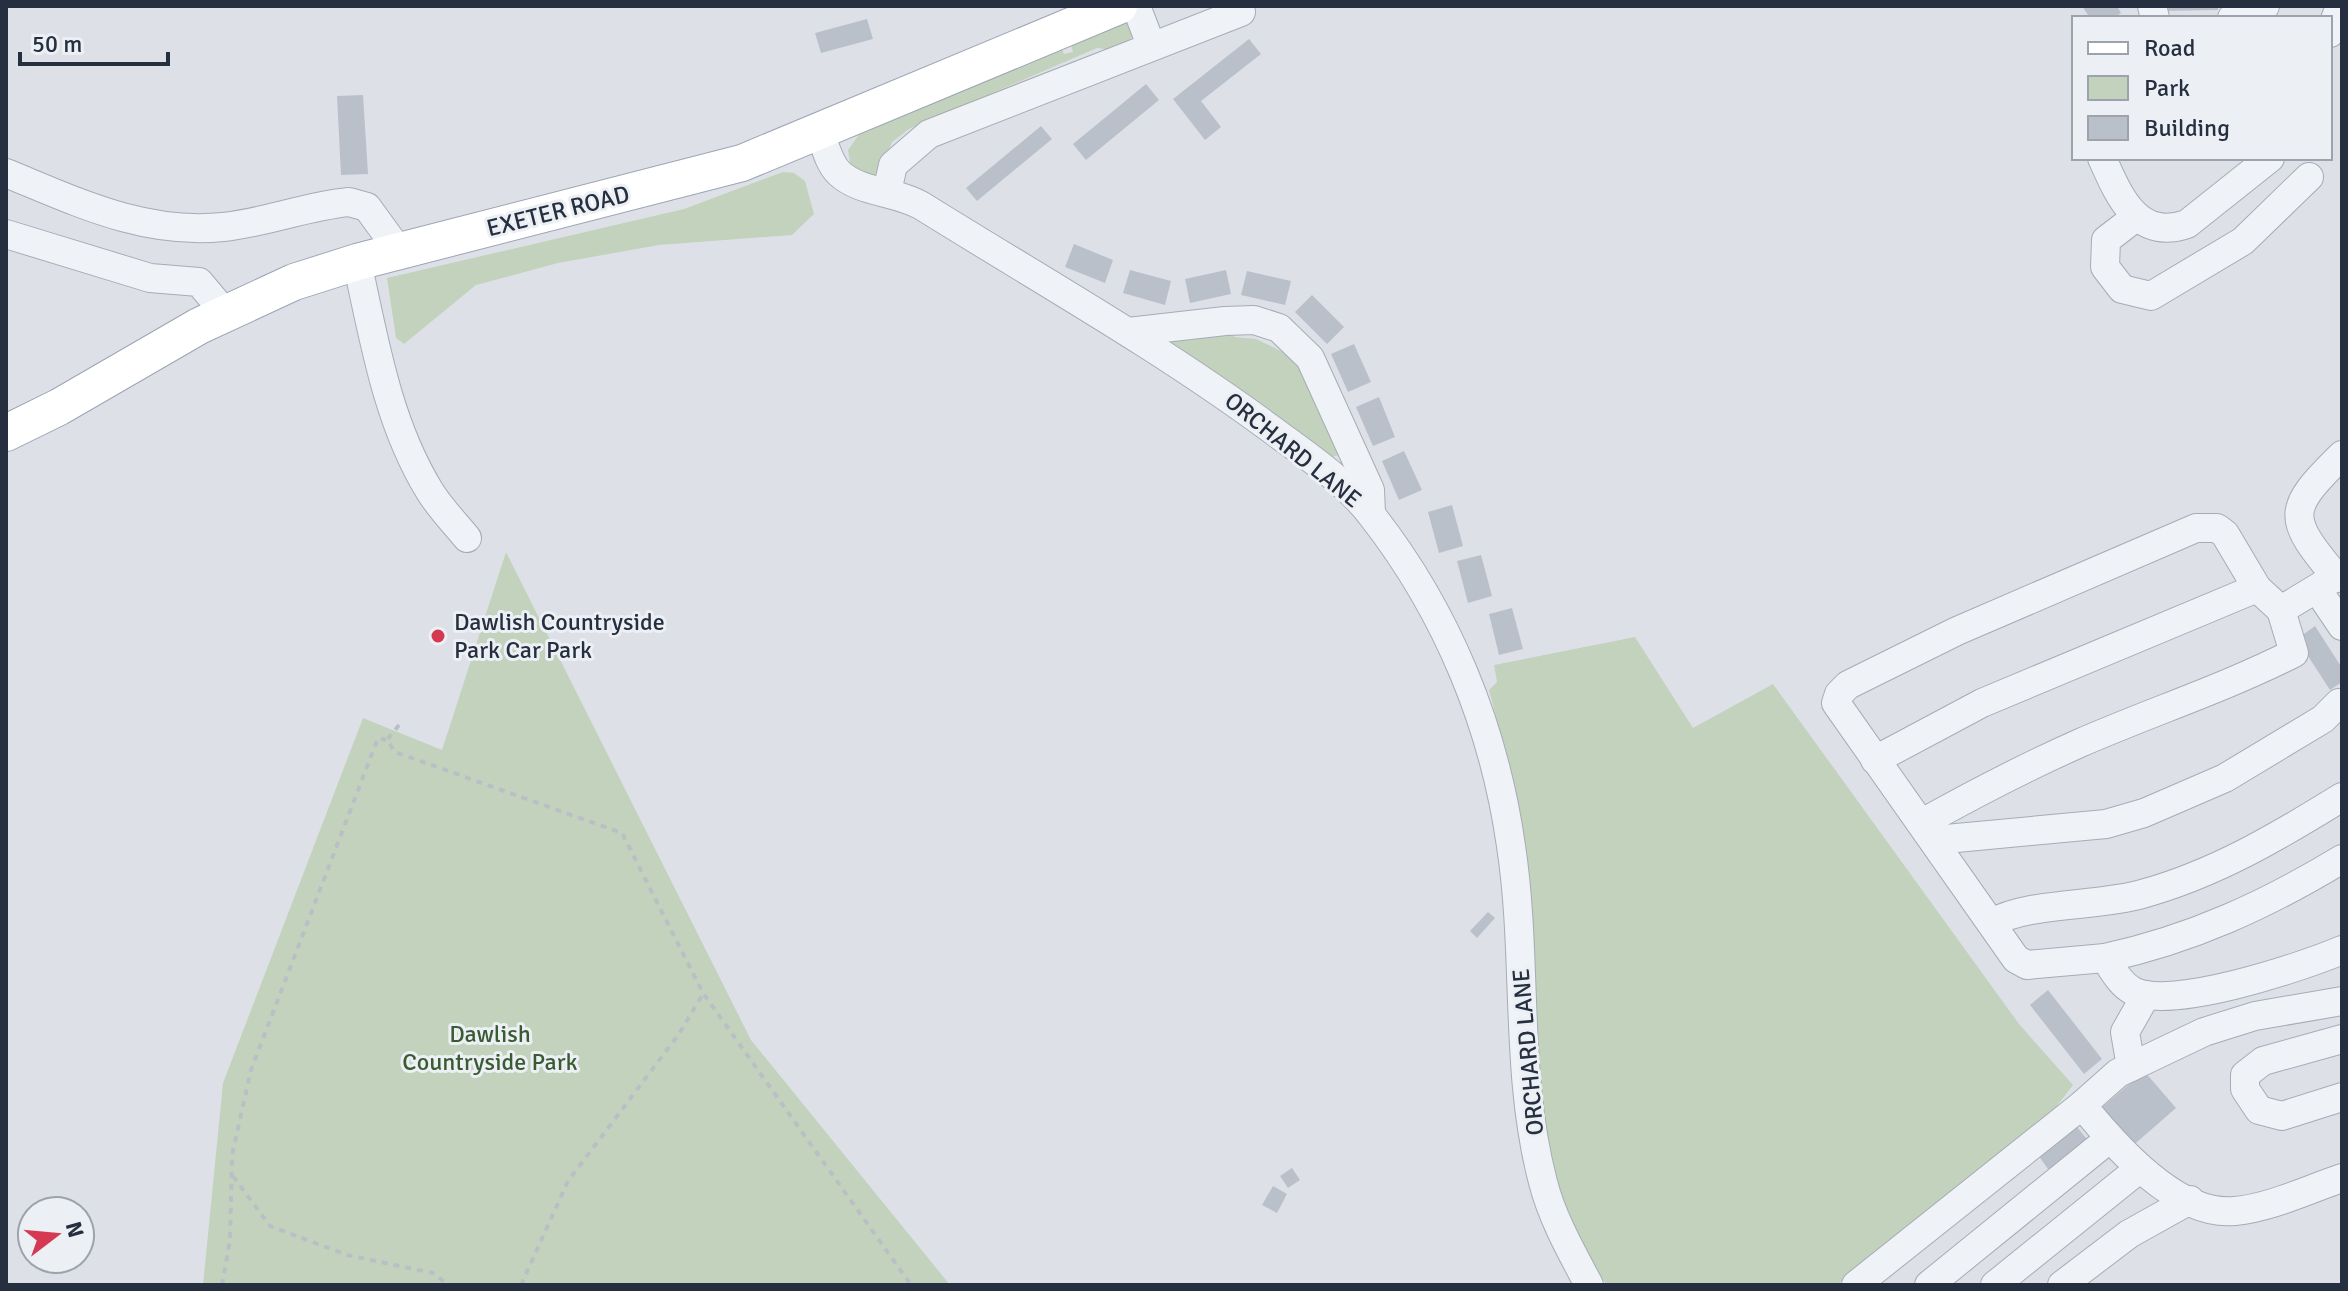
<svg xmlns="http://www.w3.org/2000/svg" width="2348" height="1291" font-family="Signika,sans-serif">
	<style>
		.green { fill: #c3d2bd }
		.building { fill: #bac0ca }
		.lines { fill: none; stroke-linecap: round; stroke-linejoin: round }
		.minor-casing { stroke: #a6acb5; stroke-width: 30 }
		.major-casing { stroke: #9ba5b4; stroke-width: 38 }
		.path { stroke: #babfc6; stroke-width: 4; stroke-dasharray: 6 6; stroke-linecap: butt }
		.minor { stroke: #eff2f6; stroke-width: 28 }
		.major { stroke: #fff; stroke-width: 36 }
		.poi-dot { fill: #d53952; stroke: #ecf0f5; stroke-width: 3 }
		.labels { text-anchor: middle; stroke-width: 6; stroke-linejoin: round; paint-order: stroke }
		.street-label { font-size: 24px; fill: #252f3f; stroke: #ecf0f5 }
		.poi-label { font-size: 24px; fill: #252f3f; stroke: #ecf0f5; text-anchor: start }
		.park-label { font-size: 24px; fill: #3a5b32; stroke: #ecf0f5 }
	</style>
	<rect width="100%" height="100%" fill="#dde1e7"/>
	<g class="green">
		<polygon points="1126,23 1133,34 1129,42 1112,50 1097,48 909,129 892,142 879,173 871,176 851,168 848,150 860,133 1062,49 1064,54 1073,52 1071,45"/>
		<polygon points="783,172 794,173 805,181 814,214 792,235 659,245 558,263 476,285 404,344 396,338 387,278 684,209"/>
		<polygon points="1223,328 1235,337 1256,339 1289,355 1300,355 1342,454 1332,457 1168,343 1171,338"/>
		<polygon points="506,552 751,1040 950,1285 203,1285 223,1083 363,718 442,750"/>
		<path d="M1635 637 1693 728 1773 684 2019 1024 2073 1085 2043 1124 1837 1285H1607C1514 1161 1539 996 1523 850 1517 795 1503 743 1489 690L1497 682 1494 665Z"/>
	</g>
	<g class="building">
		<polygon points="2082,6 2117,6 2121,13 2113,18 2090,18"/>
		<polygon points="2163,6 2218,6 2218,10 2163,11"/>
		<polygon points="867,19 873,39 821,53 815,33"/>
		<polygon points="1249,39 1261,54 1201,101 1221,127 1205,140 1173,99"/>
		<polygon points="1146,84 1159,100 1086,160 1073,144"/>
		<polygon points="363,95 368,174 341,175 337,96"/>
		<polygon points="1041,126 1052,139 977,201 966,188"/>
		<polygon points="1074,244 1113,260 1105,283 1065,267"/>
		<polygon points="1130,270 1171,281 1165,305 1123,293"/>
		<polygon points="1226,270 1231,294 1190,303 1185,279"/>
		<polygon points="1247,271 1291,281 1285,305 1241,295"/>
		<polygon points="1312,295 1344,327 1327,344 1295,312"/>
		<polygon points="1354,344 1371,382 1348,392 1331,354"/>
		<polygon points="1379,397 1395,437 1373,446 1356,407"/>
		<polygon points="1404,451 1422,490 1399,500 1382,461"/>
		<polygon points="1452,505 1463,546 1439,553 1428,512"/>
		<polygon points="1481,555 1492,596 1468,603 1457,561"/>
		<polygon points="1512,608 1523,649 1499,655 1489,614"/>
		<polygon points="2315,626 2342,668 2342,682 2330,690 2297,639"/>
		<polygon points="1488,912 1495,918 1477,938 1470,931"/>
		<polygon points="2048,990 2102,1059 2084,1074 2030,1005"/>
		<polygon points="2144,1071 2176,1108 2129,1149 2097,1112"/>
		<polygon points="2073,1122 2094,1148 2055,1179 2036,1152"/>
		<polygon points="1292,1168 1300,1180 1288,1188 1280,1176"/>
		<polygon points="1273,1186 1287,1194 1277,1213 1262,1205"/>
	</g>
	<g class="lines">
		<g class="minor-casing">
			<g id="minor">
				<polyline points="1136,6 1151,45"/>
				<polyline points="2152,6 2155,18"/>
				<polyline points="2232,18 2265,6"/>
				<polyline points="2330,33 2340,6"/>
				<path d="M820 132C825 145 828 162 839 173 860 193 897 191 922 206 1039 279 1160 347 1271 429 1306 455 1346 481 1373 517 1447 612 1494 726 1511 846 1528 957 1514 1073 1543 1182 1552 1218 1572 1253 1589 1285"/>
				<path d="M2102 158C2119 196 2137 241 2187 224L2270 158"/>
				<path d="M6 173C77 202 144 235 223 227 265 223 306 206 349 202L367 207 399 251"/>
				<polyline points="887,192 893,165 929,134 1241,12"/>
				<polyline points="2136,217 2106,240 2105,267 2122,289 2151,296 2243,241 2309,177"/>
				<polyline points="6,234 150,278 199,282 225,313"/>
				<path d="M357 262C374 339 387 421 429 490 439 507 454 522 467 538"/>
				<polyline points="1128,332 1225,321 1254,320 1279,328 1310,358 1370,490 1371,513"/>
				<path d="M2337 578C2286 517 2286 510 2342 455"/>
				<polyline points="2317,589 2342,626"/>
				<polyline points="2281,610 2342,573"/>
				<polyline points="1875,760 1982,703 2257,588"/>
				<path d="M1922 823C1974 794 2026 767 2080 743 2151 712 2225 688 2294 653L2281 610 2257 588 2225 534 2217 528H2196L1957 631 1848 685 1839 694 1836 703 2016 959 2027 965 2105 958C2113 970 2120 984 2133 991 2170 1011 2302 967 2342 950"/>
				<polyline points="1935,840 2106,824 2144,813 2225,778 2323,719 2339,703"/>
				<path d="M1992 923C2028 902 2097 907 2142 894 2215 874 2279 836 2342 797"/>
				<path d="M2105 958C2192 939 2266 905 2342 859"/>
				<path d="M2342 1001 2255 1016 2204 1032 2118 1073 2082 1105C2115 1146 2177 1217 2235 1211 2270 1208 2309 1189 2342 1178"/>
				<polyline points="2342,1039 2263,1061 2245,1075 2245,1089 2259,1110 2282,1116 2342,1097"/>
				<polyline points="2131,1067 2125,1032 2146,995"/>
				<polyline points="1856,1285 2082,1105"/>
				<polyline points="1929,1285 2109,1139"/>
				<polyline points="1995,1285 2139,1169"/>
				<polyline points="2062,1285 2129,1234 2190,1200"/>
			</g>
		</g>
		<g class="major-casing">
			<polyline id="major" points="6,433 59,407 199,326 294,282 357,262 742,163 1119,6"/>
		</g>
		<g class="path">
			<polyline points="399,725 387,740 395,752 622,833 703,993 911,1285"/>
			<polyline points="233,1176 270,1226 347,1255 433,1273 448,1285"/>
			<polyline points="222,1285 230,1240 232,1155 251,1070 378,738 386,740"/>
			<polyline points="521,1285 568,1181 679,1034 703,994"/>
		</g>
		<use href="#minor" class="minor"/>
		<use href="#major" class="major"/>
	</g>
	<circle class="poi-dot" cx="438" cy="636" r="8"/>
	<g class="labels">
		<g class="street-label">
			<text transform="translate(558 211) rotate(-14)" y="8">EXETER ROAD</text>
			<text transform="translate(1293 450) rotate(39)" y="8">ORCHARD LANE</text>
			<text transform="translate(1528 1052) rotate(-95)" y="8">ORCHARD LANE</text>
		</g>
		<g class="poi-label">
			<text x="454" y="630">Dawlish Countryside<tspan x="454" dy="28">Park Car Park</tspan></text>
		</g>
		<g class="park-label">
			<text x="490" y="1042">Dawlish<tspan x="490" dy="28">Countryside Park</tspan></text>
		</g>
	</g>
	<rect width="2348" height="1291" fill="none" stroke="#252f3f" stroke-width="16"/>
	<rect x="2072" y="16" width="260" height="144" fill="#ecf0f5" stroke="#9ca3ac" stroke-width="2"/>
	<rect x="2088" y="42" width="40" height="12" fill="#ffffff" stroke="#9ca3ac" stroke-width="2"/>
	<text x="2144" y="56" font-size="24" fill="#252f3f">Road</text>
	<rect x="2088" y="76" width="40" height="24" fill="#c3d2bd" stroke="#9ca3ac" stroke-width="2"/>
	<text x="2144" y="96" font-size="24" fill="#252f3f">Park</text>
	<rect x="2088" y="116" width="40" height="24" fill="#bac0ca" stroke="#9ca3ac" stroke-width="2"/>
	<text x="2144" y="136" font-size="24" fill="#252f3f">Building</text>
	<g transform="translate(56 1235) rotate(74)"><circle r="38" fill="#ecf0f5" stroke="#9ca3ac" stroke-width="2"/>
	<path d="M0-6L14 30L0 20L-14 30Z" fill="#d53952"/>
	<text y="-12" font-size="22" font-weight="bold" text-anchor="middle" fill="#252f3f">N</text>
	</g>
	<path d="M20 52v12h148v-12" fill="none" stroke="#252f3f" stroke-width="4"/>
	<text x="32" y="52" font-size="24" fill="#252f3f" stroke="#ecf0f5" stroke-width="6" paint-order="stroke">50 m</text>
</svg>
